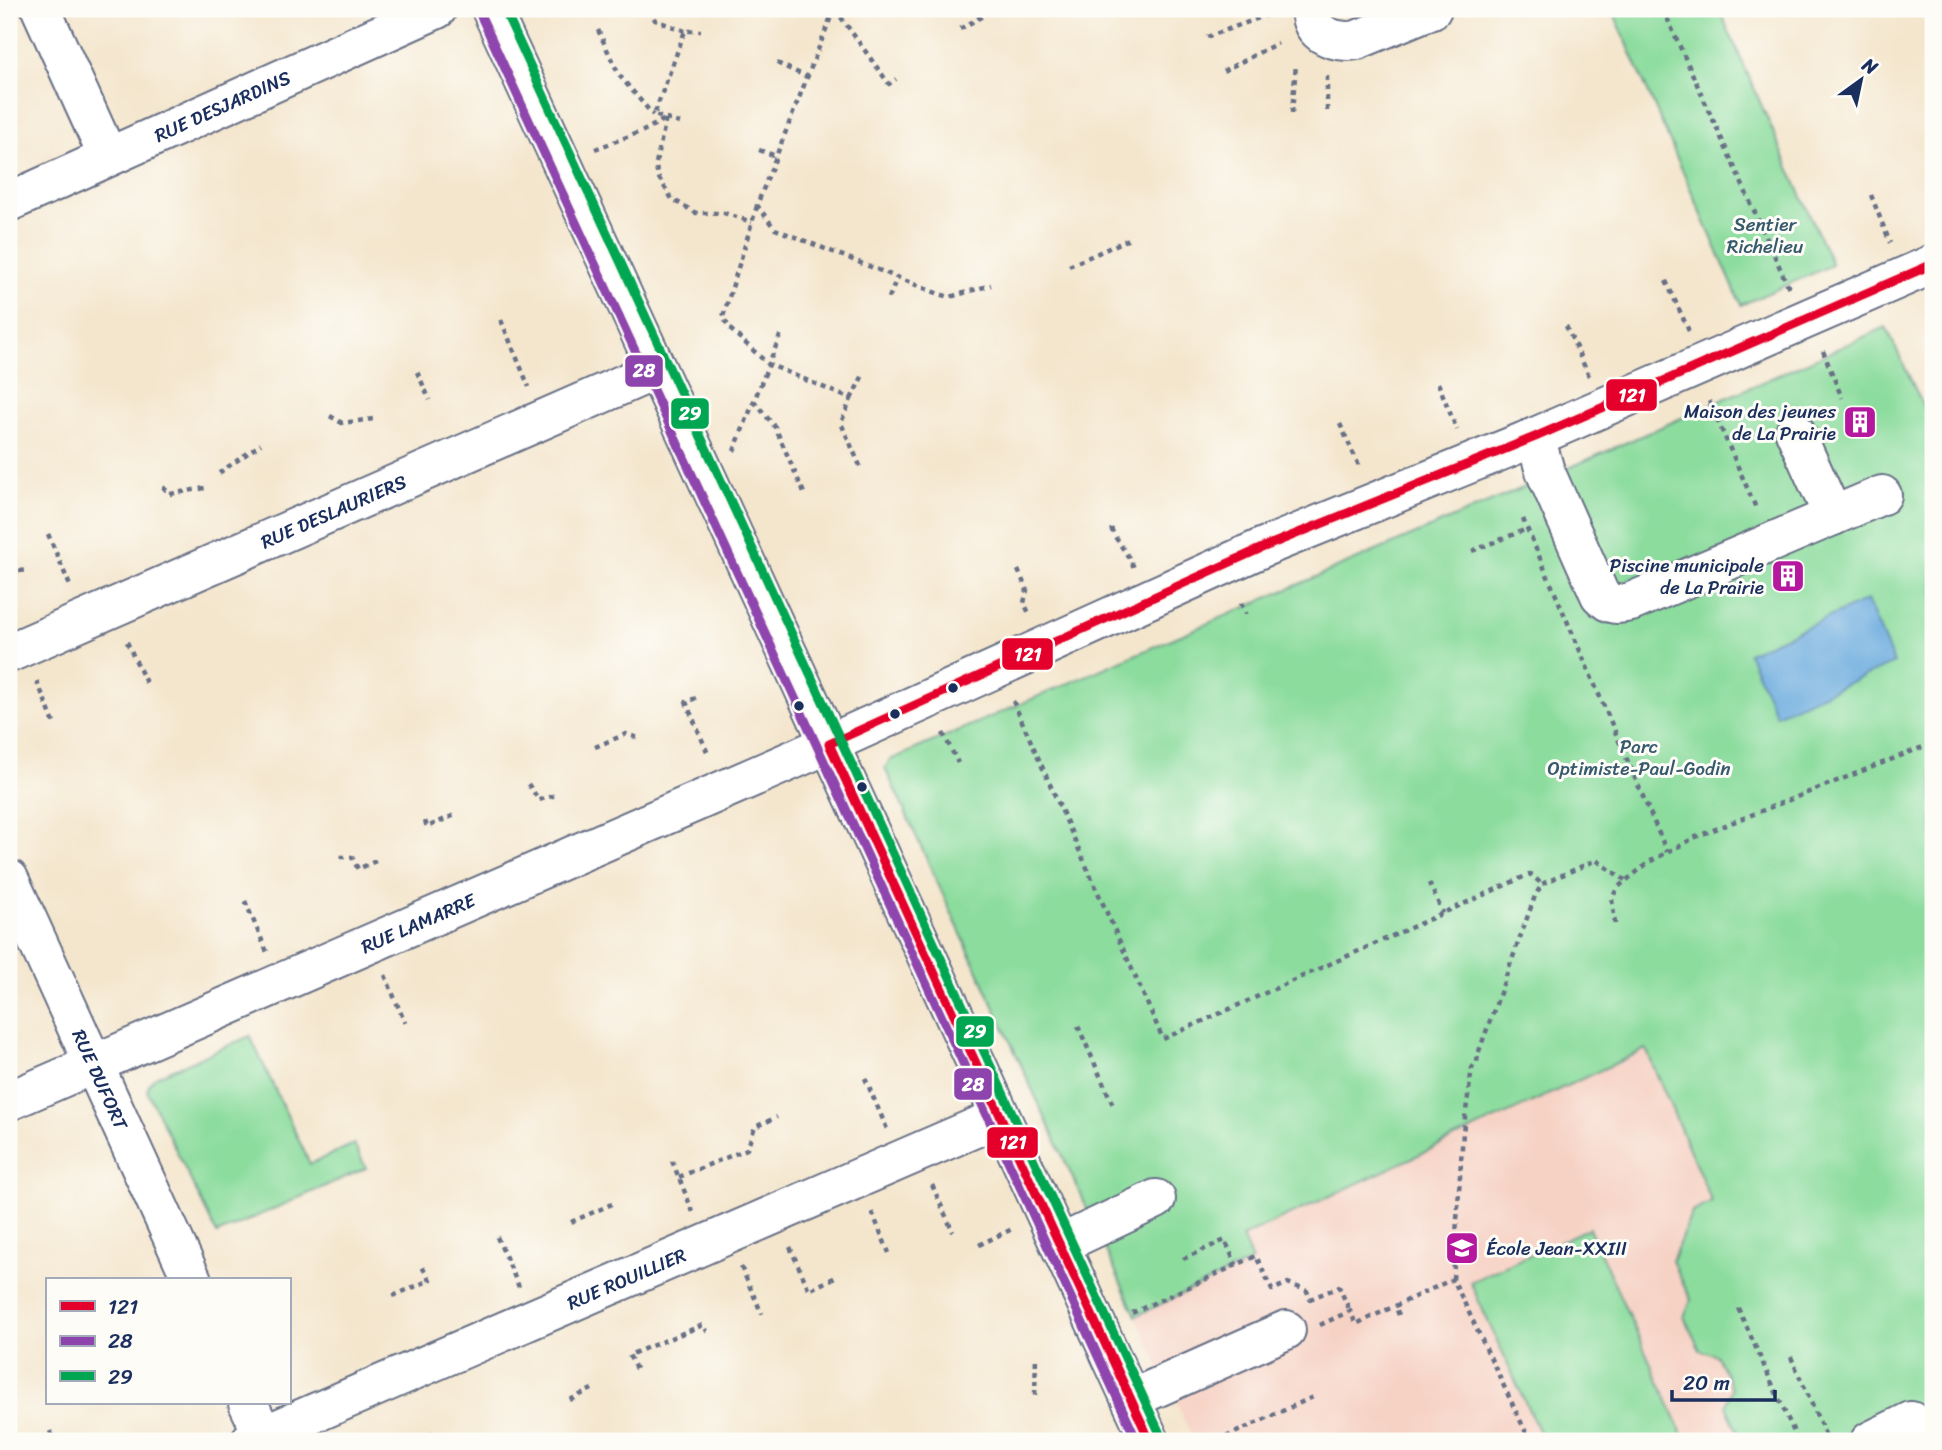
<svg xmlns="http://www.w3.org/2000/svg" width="1942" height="1450" font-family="Sriracha,sans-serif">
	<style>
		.built { fill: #f6d2c4 }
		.green { fill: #8bdc9d; stroke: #53867e; stroke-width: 2 }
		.water { fill: #6cacdf; stroke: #446e9e; stroke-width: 2 }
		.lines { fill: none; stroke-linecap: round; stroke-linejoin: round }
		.minor-casing { stroke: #676f85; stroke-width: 42 }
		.path { stroke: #676f85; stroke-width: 4.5; stroke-dasharray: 5 5; stroke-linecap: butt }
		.minor { stroke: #fff; stroke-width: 38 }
		.bus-1-casing { stroke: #fdfcf7; stroke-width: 14 }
		.bus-2-casing { stroke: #fdfcf7; stroke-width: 14 }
		.bus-3-casing { stroke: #fdfcf7; stroke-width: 14 }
		.bus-1 { stroke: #e4002b; stroke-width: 9 }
		.bus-2 { stroke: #8e44ad; stroke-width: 9 }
		.bus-3 { stroke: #00a651; stroke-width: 9 }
		.bus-dot { fill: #1b2f5e; stroke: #fdfcf7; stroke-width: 2.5 }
		.labels { text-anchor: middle; stroke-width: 6; stroke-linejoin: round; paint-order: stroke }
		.street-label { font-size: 19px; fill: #1b2f5e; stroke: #fdfcf7 }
		.park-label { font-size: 19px; fill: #375a6e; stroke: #fdfcf7 }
		.poi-label { font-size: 19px; fill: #1b2f5e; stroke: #fdfcf7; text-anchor: end }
		.line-badge { stroke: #fdfcf7; stroke-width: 2.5 }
		.badge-label { font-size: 19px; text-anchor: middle; font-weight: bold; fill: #fff }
	</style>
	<rect width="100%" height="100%" fill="#fdfcf7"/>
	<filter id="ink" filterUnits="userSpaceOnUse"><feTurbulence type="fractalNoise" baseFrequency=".0143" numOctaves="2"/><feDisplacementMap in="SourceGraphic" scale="14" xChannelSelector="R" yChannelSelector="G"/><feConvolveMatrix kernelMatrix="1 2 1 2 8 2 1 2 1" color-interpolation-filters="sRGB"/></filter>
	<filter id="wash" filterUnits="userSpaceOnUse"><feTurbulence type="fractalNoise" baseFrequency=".00686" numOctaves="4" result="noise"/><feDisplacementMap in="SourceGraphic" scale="28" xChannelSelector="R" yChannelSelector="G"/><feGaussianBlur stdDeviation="1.57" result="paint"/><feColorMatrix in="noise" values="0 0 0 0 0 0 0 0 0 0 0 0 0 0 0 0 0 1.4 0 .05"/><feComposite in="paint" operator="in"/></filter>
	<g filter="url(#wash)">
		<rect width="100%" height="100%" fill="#f4e6cd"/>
		<polygon class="built" points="1647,1049 1712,1202 1672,1260 1691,1300 1700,1349 1717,1356 1732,1388 1741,1439 1746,1441 1194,1441 1136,1316 1252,1262 1242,1237 1383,1173 1463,1132"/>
		<g class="green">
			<polygon points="1612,9 1719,9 1832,265 1741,305"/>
			<path d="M1886 327 1933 427V1441H1746L1741 1439 1726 1406 1732 1388 1717 1356 1700 1350 1684 1317 1691 1299 1672 1261 1692 1212 1712 1202 1646 1049C1511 1111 1377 1175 1242 1237L1252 1261 1136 1316 885 768 890 760 1560 472Z"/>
			<polygon points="250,1036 310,1164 354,1144 366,1168 217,1234 147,1091 149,1084 155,1077"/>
			<polygon points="1589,1228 1686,1441 1543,1441 1470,1282"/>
		</g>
		<polygon class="water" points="1867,600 1894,663 1776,715 1748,653"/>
	</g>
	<g filter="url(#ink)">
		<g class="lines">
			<g class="minor-casing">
				<g id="minor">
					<polyline points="41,9 108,157"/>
					<polyline points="491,9 1150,1441"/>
					<path d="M1311 9C1308 35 1337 44 1357 40L1432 9"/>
					<path id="s1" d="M9 202 437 9"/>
					<polyline points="1795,432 1833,516"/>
					<path d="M1535 437 1545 471 1600 595C1610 606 1617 605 1631 602L1882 495"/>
					<path id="s2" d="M9 653 656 370"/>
					<path id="s3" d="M9 879 192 1280"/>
					<path id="s4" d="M9 1101 829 744 1264 547 1535 437 1933 264"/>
					<polyline points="1061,1244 1156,1199"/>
					<polyline points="1131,1399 1286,1330"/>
					<polyline points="248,1403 266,1441"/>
					<path id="s5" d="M250 1441 1000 1117"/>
					<polyline points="1870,1441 1911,1421 1920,1441"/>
				</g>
			</g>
			<g class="path">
				<polyline points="649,9 655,20 685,31"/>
				<polyline points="834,9 757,205 775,229 939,294 950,297 991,285"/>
				<polyline points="835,9 889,84 896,79"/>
				<polyline points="1663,9 1789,288"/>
				<polyline points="960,29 995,9"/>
				<polyline points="598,30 619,75 653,115"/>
				<polyline points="1207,37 1270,14"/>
				<polyline points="777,63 807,77"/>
				<polyline points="1223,71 1278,43"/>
				<polyline points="1327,76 1327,113"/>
				<polyline points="1292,113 1296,64"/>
				<polyline points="666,119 656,163 657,175 672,199 696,213 724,213 752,222"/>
				<polyline points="680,123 654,115 685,31 701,31"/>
				<polyline points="595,149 643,131 665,119"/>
				<polyline points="759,150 776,156"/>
				<polyline points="1871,195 1890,243"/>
				<polyline points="757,206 723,317 730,329 768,364 851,399 841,423 861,468"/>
				<polyline points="1069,266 1129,239"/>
				<polyline points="1666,281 1689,331"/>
				<polyline points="889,298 897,277"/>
				<polyline points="501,320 529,387"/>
				<polyline points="1566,326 1589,376"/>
				<polyline points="1823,351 1842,398"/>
				<polyline points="417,372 430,400"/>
				<polyline points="1438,383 1457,430"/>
				<polyline points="851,399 863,375"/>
				<polyline points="754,401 775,427 804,493"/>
				<polyline points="1709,401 1756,508"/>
				<polyline points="330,416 342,423 373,419"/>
				<polyline points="1340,424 1360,468"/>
				<polyline points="734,451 782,331"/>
				<polyline points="219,473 261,444"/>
				<polyline points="163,487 170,494 205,488"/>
				<polyline points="1523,519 1667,852"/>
				<path d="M1111 528C1117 543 1128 553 1134 568"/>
				<polyline points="48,534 71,588"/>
				<polyline points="1472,551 1527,529"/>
				<polyline points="1018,570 1027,590 1024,603 1029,613"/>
				<polyline points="9,572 28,570"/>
				<polyline points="1241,603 1246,614"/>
				<polyline points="127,642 147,685"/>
				<polyline points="37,681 54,723"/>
				<polyline points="696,698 686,702 709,756"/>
				<polyline points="1013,701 1163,1039 1530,874 1542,884"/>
				<polyline points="943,733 958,763"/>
				<polyline points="595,747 626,734 639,738"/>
				<polyline points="528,784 539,800 556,795"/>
				<polyline points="425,821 427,827 457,814"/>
				<polyline points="340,857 352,857 358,869 378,860"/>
				<polyline points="1429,883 1443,913"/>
				<polyline points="245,901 267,952"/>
				<polyline points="1615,924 1612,899 1617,888 1649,862 1698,836 1933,743"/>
				<polyline points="385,975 405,1023"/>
				<polyline points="1078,1026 1113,1105"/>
				<polyline points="865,1078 887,1129"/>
				<polyline points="672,1161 693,1212"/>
				<polyline points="679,1177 747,1149 755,1127 777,1117"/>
				<polyline points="932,1185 953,1232"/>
				<polyline points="872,1212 889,1253"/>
				<polyline points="571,1222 610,1205 608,1198"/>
				<polyline points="497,1237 519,1287"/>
				<polyline points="979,1245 1012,1229"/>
				<polyline points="790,1247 809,1290 838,1276"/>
				<polyline points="1183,1259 1225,1240 1236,1265"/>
				<polyline points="741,1267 762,1314"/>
				<polyline points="1453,1279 1463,1132 1472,1068 1477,1062 1478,1054 1535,896 1542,884 1596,860 1625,880"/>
				<polyline points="393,1296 430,1280 421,1265"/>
				<polyline points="1738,1308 1798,1441"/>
				<polyline points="1132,1313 1256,1256 1272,1290 1288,1283 1307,1291 1310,1299 1339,1287 1350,1311"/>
				<polyline points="1399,1315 1395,1306 1453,1279 1530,1441"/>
				<polyline points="1320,1325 1350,1311 1356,1324 1395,1306"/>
				<polyline points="1791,1357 1828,1441"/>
				<polyline points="636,1369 629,1355 703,1325 707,1331"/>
				<polyline points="1035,1395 1036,1355"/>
				<polyline points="570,1400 592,1389"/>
				<polyline points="50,1431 54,1441"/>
				<polyline points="413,1441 432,1433"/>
				<polyline points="1217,1441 1315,1396"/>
				<polyline points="1805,1441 1814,1438 1823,1441"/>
			</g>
			<use href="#minor" class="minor"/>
			<g class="bus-1-casing">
				<polyline id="bus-1" points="1150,1441 829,744 1264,547 1535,437 1933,264"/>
			</g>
			<g class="bus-2-casing">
				<polyline id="bus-2" points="480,14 1137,1441"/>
			</g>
			<g class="bus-3-casing">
				<polyline id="bus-3" points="504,9 1161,1436"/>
			</g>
			<use href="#bus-1" class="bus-1"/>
			<use href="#bus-2" class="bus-2"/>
			<use href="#bus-3" class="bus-3"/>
		</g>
	</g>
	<defs>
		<g id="building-square" transform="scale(1.75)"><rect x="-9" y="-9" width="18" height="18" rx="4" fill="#b5179e" stroke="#fdfcf7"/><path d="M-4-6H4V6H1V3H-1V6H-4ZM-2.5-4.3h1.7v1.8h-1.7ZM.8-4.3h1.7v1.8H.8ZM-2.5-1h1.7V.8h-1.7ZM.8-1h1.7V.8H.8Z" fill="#fff"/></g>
		<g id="school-square" transform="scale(1.75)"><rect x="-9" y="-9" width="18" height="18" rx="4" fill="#b5179e" stroke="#fdfcf7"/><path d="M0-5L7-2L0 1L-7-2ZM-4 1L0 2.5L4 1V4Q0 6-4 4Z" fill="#fff"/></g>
	</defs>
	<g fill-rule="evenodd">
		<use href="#building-square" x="1860" y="422"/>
		<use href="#building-square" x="1788" y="576"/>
		<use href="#school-square" x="1462" y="1248"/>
	</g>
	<g class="bus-dot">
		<circle cx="953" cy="688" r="6"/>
		<circle cx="799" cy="706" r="6"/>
		<circle cx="895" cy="714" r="6"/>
		<circle cx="862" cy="787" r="6"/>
	</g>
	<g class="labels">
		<g class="street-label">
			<text dy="7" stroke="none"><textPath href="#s1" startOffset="234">RUE DESJARDINS</textPath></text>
			<text dy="7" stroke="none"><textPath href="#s2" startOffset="354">RUE DESLAURIERS</textPath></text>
			<text dy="7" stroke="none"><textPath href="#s4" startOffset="446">RUE LAMARRE</textPath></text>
			<text dy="7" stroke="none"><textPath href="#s3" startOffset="220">RUE DUFORT</textPath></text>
			<text dy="7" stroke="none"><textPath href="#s5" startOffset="410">RUE ROUILLIER</textPath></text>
		</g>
		<g class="park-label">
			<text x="1765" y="231">Sentier<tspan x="1765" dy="22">Richelieu</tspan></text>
			<text x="1639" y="753">Parc<tspan x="1639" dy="22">Optimiste-Paul-Godin</tspan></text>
		</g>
		<g class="poi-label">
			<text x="1836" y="418">Maison des jeunes<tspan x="1836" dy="22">de La Prairie</tspan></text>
			<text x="1764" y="572">Piscine municipale<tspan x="1764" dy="22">de La Prairie</tspan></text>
			<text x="1486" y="1255" text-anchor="start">École Jean-XXIII</text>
		</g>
	</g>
	<g class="line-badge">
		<rect x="624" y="354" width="40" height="34" rx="7" fill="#8e44ad"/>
		<rect x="1605" y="378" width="53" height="34" rx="7" fill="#e4002b"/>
		<rect x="670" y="397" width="40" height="33" rx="7" fill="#00a651"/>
		<rect x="1001" y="637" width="53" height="34" rx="7" fill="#e4002b"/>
		<rect x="955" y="1015" width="40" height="33" rx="7" fill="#00a651"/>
		<rect x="953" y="1067" width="40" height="34" rx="7" fill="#8e44ad"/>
		<rect x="986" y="1126" width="53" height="33" rx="7" fill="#e4002b"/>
	</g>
	<g class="badge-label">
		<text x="644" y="377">28</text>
		<text x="1632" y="402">121</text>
		<text x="690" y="420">29</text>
		<text x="1028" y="661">121</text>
		<text x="975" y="1038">29</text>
		<text x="973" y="1091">28</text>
		<text x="1013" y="1149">121</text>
	</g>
	<rect width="1942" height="1450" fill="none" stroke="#fdfcf7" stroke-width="35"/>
	<rect x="46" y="1278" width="245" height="126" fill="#fdfcf7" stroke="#a3aaba" stroke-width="2"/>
	<rect x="60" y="1301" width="35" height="10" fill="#e4002b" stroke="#a3aaba" stroke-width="2"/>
	<text x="108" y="1314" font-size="21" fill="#1b2f5e">121</text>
	<rect x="60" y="1336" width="35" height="10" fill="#8e44ad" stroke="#a3aaba" stroke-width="2"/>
	<text x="108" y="1348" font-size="21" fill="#1b2f5e">28</text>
	<rect x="60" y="1371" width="35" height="10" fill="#00a651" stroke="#a3aaba" stroke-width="2"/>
	<text x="108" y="1384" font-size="21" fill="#1b2f5e">29</text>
	<g transform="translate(1861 80) rotate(33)" stroke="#fdfcf7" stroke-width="5" paint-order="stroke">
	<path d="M0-5L12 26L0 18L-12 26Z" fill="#1b2f5e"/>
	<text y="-10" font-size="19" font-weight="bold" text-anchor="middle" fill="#1b2f5e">N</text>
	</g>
	<path d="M1672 1390v10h103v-10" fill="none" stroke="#1b2f5e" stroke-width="3.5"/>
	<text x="1683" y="1390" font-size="21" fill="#1b2f5e" stroke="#fdfcf7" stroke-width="5" paint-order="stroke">20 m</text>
</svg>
